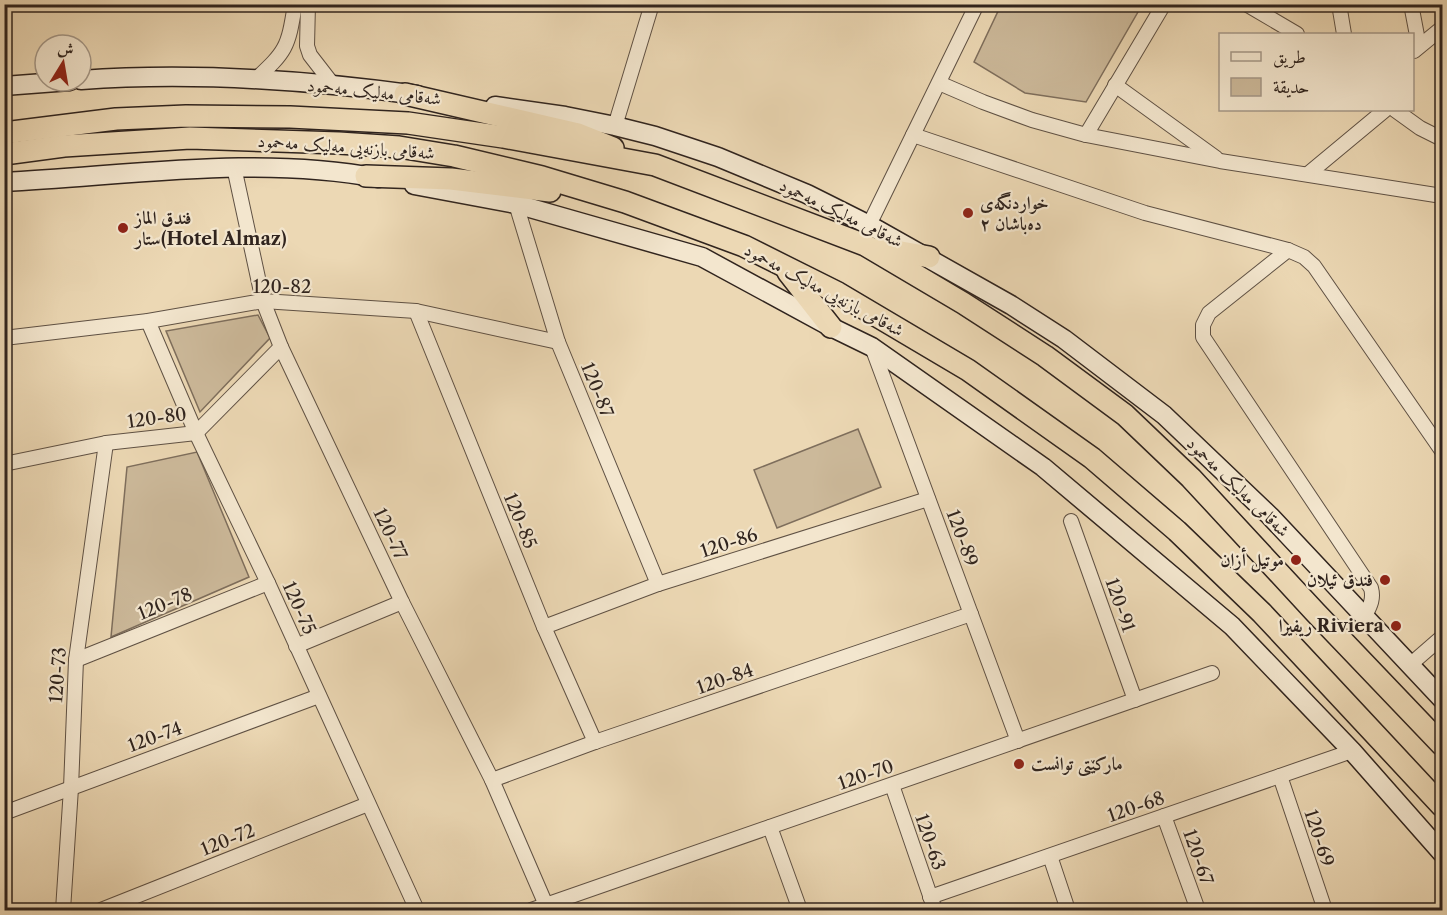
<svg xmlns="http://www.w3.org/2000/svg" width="1447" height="915" font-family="'Libre Caslon Text',Amiri,serif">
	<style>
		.green { fill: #ccb99a; stroke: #7e6e5c; stroke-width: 1.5 }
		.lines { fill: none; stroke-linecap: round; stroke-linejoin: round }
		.minor-casing { stroke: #5f5144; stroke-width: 16 }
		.secondary-casing { stroke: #30241e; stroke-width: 21 }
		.trunk-casing { stroke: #30241e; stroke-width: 24 }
		.minor { stroke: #f3e6ce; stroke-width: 14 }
		.secondary { stroke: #f3e6ce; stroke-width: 18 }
		.trunk { stroke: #ecd8b4; stroke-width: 21 }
		.poi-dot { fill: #8f2418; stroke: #f3e6ce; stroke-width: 2 }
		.labels { text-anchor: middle; stroke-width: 4.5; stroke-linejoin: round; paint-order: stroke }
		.street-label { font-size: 18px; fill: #30241e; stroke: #f3e6ce }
		.poi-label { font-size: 18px; font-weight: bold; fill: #30241e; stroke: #f3e6ce; text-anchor: start }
	</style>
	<rect width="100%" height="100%" fill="#ecd8b4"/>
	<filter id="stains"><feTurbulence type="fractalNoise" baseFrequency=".00333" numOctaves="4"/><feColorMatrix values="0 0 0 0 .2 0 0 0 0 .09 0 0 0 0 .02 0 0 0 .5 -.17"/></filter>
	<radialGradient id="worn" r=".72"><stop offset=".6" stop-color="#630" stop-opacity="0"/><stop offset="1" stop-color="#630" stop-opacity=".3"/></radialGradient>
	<g class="green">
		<polygon points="1001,5 1002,4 1142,5 1086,102 1025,93 974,62"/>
		<polygon points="258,315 270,338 200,412 166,331"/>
		<polygon points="858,429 881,487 777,528 754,470"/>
		<polygon points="197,452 249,577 111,637 127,467"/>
	</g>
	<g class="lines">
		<g class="minor-casing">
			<g id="minor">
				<polyline points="308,4 307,46 310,55 334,86"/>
				<polyline points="1246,4 1297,34"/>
				<polyline points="1339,4 1344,34"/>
				<polyline points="1411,4 1419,46"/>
				<polyline points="1414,51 1442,28"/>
				<path d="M254 81C286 51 288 49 295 4"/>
				<polyline points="939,83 983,102 1032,120 1086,135 1220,161 1442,196"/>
				<polyline points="1115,85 1216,158"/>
				<polyline points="1395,110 1420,128 1442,139"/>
				<polyline points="615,126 652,4"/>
				<polyline points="913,135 1145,213 1288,250 1304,257 1314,266 1442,451"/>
				<polyline points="1086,135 1164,4"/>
				<polyline points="234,167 263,301 281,347 402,602 492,780 546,905"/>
				<polyline points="1308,174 1385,110"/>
				<polyline points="516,204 558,342 658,584"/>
				<polyline points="869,225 977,4"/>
				<path d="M1288 250 1209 313 1203 325V337L1371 588C1374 599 1370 606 1365 616"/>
				<polyline points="416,311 544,627 595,742"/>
				<polyline points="148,321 196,433 268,583 417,910"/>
				<polyline points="4,338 148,321 263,301 416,311 558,342"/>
				<polyline points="872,347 1018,741"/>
				<polyline points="4,464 106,443 196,433 281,347"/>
				<polyline points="1071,521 1135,700"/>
				<polyline points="544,627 658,584 928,499"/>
				<polyline points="296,646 402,602"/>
				<polyline points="76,660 268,583"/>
				<polyline points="1411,664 1442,637"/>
				<polyline points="1280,776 1325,910"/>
				<polyline points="492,780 595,742 971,614"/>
				<polyline points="892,785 935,910"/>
				<polyline points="4,813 319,696"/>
				<polyline points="1164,816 1198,910"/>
				<polyline points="770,827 800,910"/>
				<polyline points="1050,856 1068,910"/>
				<polyline points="930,897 1352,751"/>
				<polyline points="63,910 71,788 76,660 106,443"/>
				<polyline points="101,910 368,804"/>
				<polyline points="531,910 1212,673"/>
			</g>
		</g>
		<g class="secondary-casing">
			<g id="secondary">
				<path d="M81 80C191 72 308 80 417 95"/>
				<polyline points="4,86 70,81"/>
				<polyline points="495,106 565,116 615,126 655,136 718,157 807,194 869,225 1011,305 1064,339 1164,415 1270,516 1442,699"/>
				<path d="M4 182C127 176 256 155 378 178"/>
				<polyline points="414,185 516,204 702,257 831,327 872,347 1043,467 1232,626 1352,751 1442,853"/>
			</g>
		</g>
		<g class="trunk-casing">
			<g id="trunk">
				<polyline points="405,94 578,134 613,148"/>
				<polyline points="4,133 116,119 186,116 290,117 408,123 503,137 655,165 865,245 963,303 1045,356 1125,415 1191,478 1315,612 1442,745"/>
				<polyline points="4,154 64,146 190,138 339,143 399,147 454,156 542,177 625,202 744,246 838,293 968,370 1092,458 1177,531 1262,613 1442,806"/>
				<polyline points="366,176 451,179 550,191"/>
				<polyline points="879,248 929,257"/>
				<polyline points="788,272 831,327"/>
			</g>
		</g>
		<use href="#minor" class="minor"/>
		<use href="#secondary" class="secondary"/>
		<use href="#trunk" class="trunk"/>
	</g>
	<g class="poi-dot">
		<circle cx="968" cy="213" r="6"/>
		<circle cx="123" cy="228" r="6"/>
		<circle cx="1296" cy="560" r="6"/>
		<circle cx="1385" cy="580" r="6"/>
		<circle cx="1396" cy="626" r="6"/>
		<circle cx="1019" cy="764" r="6"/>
	</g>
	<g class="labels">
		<g class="street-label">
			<text transform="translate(374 92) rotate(6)" y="6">شەقامی مەلیک مەحمود</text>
			<text transform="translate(346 147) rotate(4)" y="6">شەقامی بازنەیی مەلیک مەحمود</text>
			<text transform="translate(841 213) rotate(26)" y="6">شەقامی مەلیک مەحمود</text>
			<text x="282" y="293">120-82</text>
			<text transform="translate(824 290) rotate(28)" y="6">شەقامی بازنەیی مەلیک مەحمود</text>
			<text transform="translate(597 390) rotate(68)" y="6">120-87</text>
			<text transform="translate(157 418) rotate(-8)" y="6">120-80</text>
			<text transform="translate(1238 487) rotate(44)" y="6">شەقامی مەلیک مەحمود</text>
			<text transform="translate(520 521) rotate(68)" y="6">120-85</text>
			<text transform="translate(390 534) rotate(65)" y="6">120-77</text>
			<text transform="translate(962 538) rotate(70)" y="6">120-89</text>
			<text transform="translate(729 543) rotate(-18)" y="6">120-86</text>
			<text transform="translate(165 604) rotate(-22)" y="6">120-78</text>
			<text transform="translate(1120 605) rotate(71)" y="6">120-91</text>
			<text transform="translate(299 608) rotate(66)" y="6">120-75</text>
			<text transform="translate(58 675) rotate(-86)" y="6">120-73</text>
			<text transform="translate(725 679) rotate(-19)" y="6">120-84</text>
			<text transform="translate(155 737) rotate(-20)" y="6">120-74</text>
			<text transform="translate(866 775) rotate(-19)" y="6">120-70</text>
			<text transform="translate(1136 807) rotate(-19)" y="6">120-68</text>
			<text transform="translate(1319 838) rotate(72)" y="6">120-69</text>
			<text transform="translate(228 840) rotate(-22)" y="6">120-72</text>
			<text transform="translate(930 842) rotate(71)" y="6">120-63</text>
			<text transform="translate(1198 857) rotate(71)" y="6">120-67</text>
		</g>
		<g class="poi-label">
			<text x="980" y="209">خواردنگەی<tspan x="980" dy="21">دەباشان ٢</tspan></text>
			<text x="135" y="224">فندق الماز<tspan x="135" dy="21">ستار(Hotel Almaz)</tspan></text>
			<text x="1284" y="566" text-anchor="end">موتيل أزان</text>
			<text x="1373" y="586" text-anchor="end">فندق ئيلان</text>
			<text x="1384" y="632" text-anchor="end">ریفیرا Riviera</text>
			<text x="1031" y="770">مارکێتی توانست</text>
		</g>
	</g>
	<rect width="1447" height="915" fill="none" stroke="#ecd8b4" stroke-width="24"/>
	<rect x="6" y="6" width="1435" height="903" fill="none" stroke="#30241e" stroke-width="3"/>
	<rect x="12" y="12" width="1423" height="891" fill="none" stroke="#30241e" stroke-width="1.5"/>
	<rect x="1219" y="33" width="195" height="78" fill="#f3e6ce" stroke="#a59888" stroke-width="1.5"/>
	<rect x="1231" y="52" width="30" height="9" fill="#f3e6ce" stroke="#a59888" stroke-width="1.5"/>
	<text x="1273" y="63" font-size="18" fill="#30241e">طريق</text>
	<rect x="1231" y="78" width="30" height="18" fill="#ccb99a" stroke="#a59888" stroke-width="1.5"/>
	<text x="1273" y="93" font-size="18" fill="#30241e">حديقة</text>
	<g transform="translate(63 63) rotate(11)"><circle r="28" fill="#f3e6ce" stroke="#a59888" stroke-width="1.5"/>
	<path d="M0-4.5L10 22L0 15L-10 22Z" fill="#8f2418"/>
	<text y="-9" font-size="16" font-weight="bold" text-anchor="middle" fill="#30241e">ش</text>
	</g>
	<rect width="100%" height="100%" filter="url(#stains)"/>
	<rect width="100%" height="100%" fill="url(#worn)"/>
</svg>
